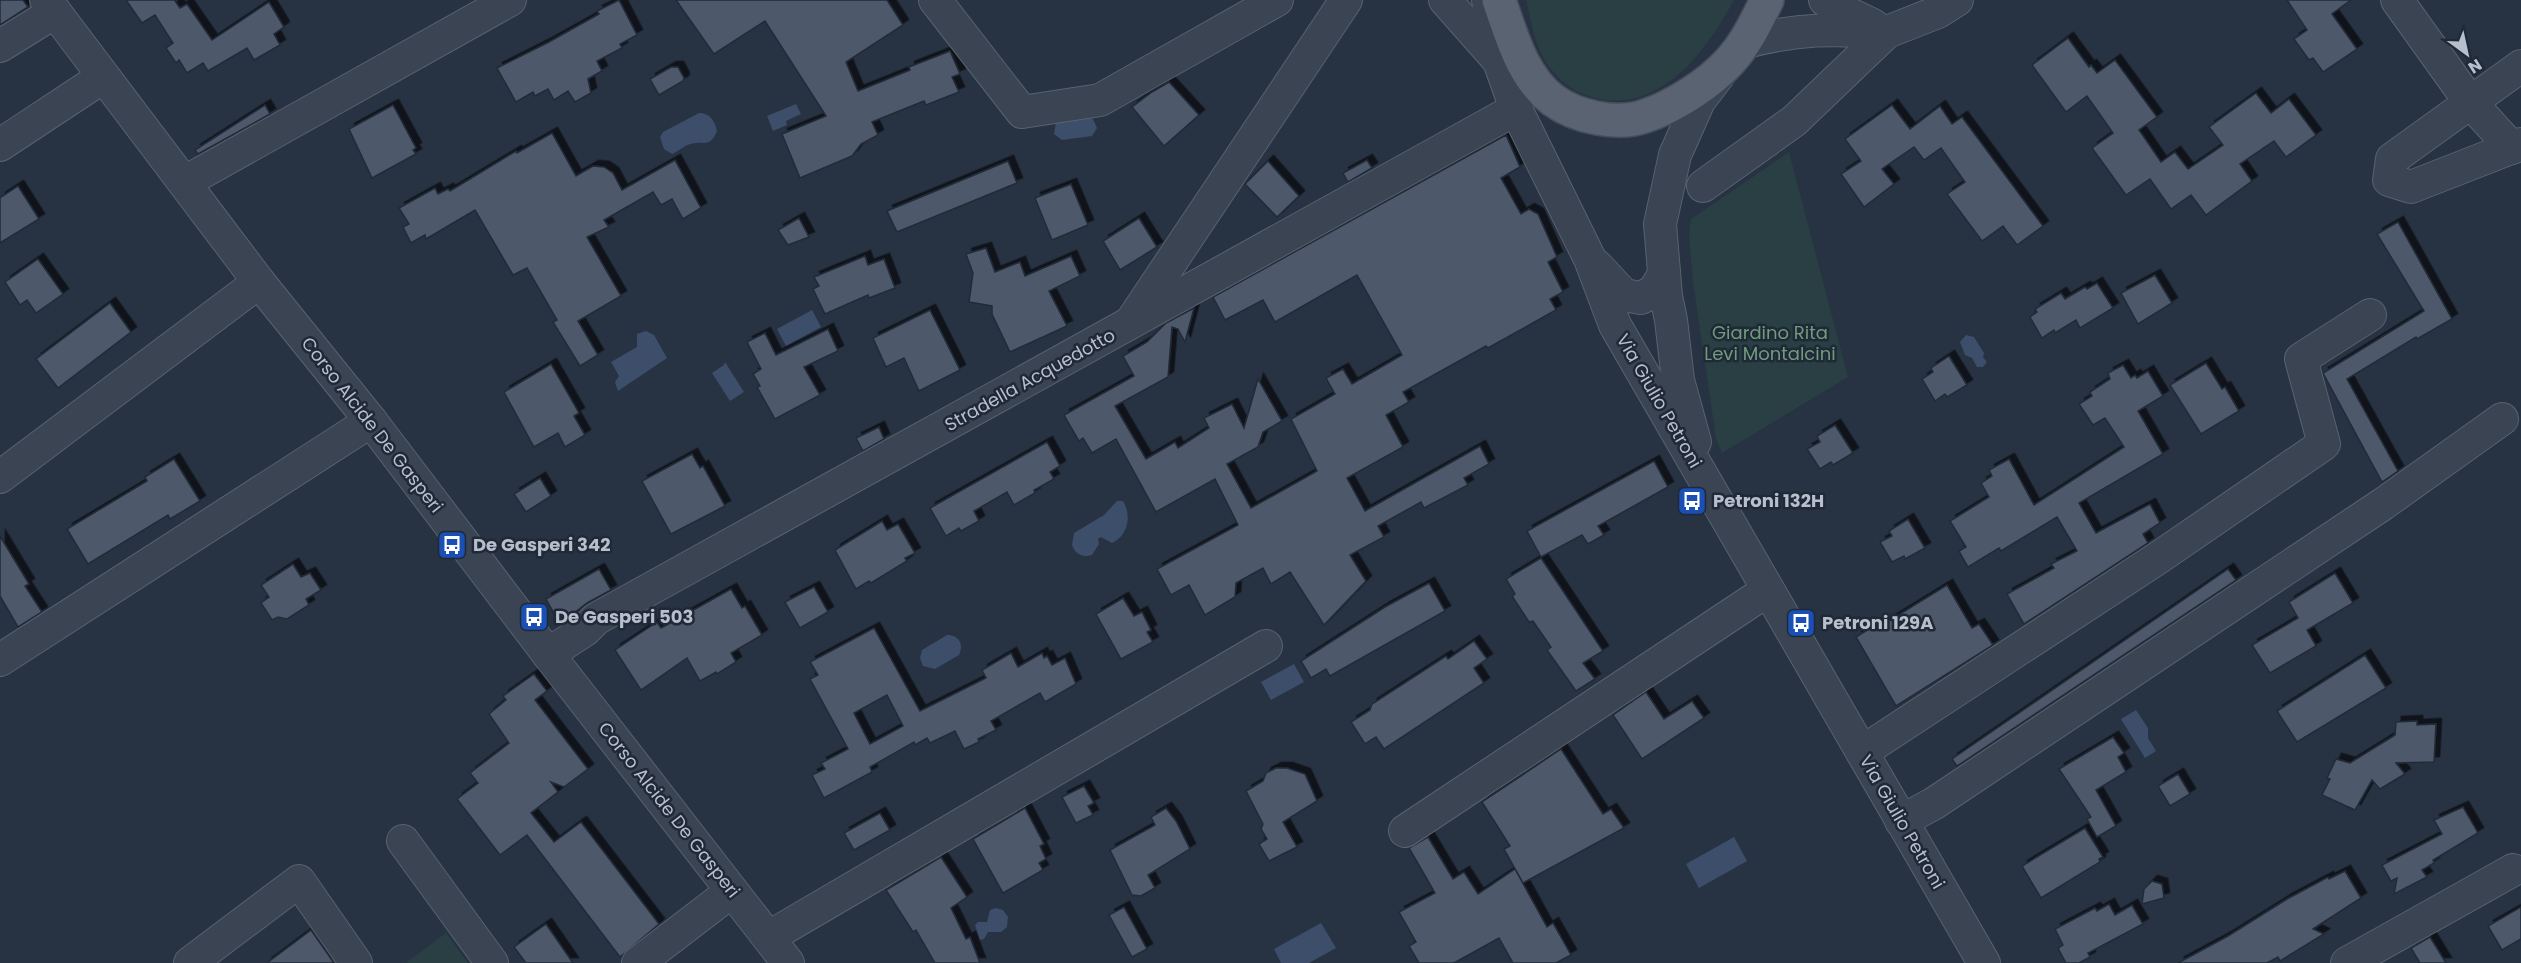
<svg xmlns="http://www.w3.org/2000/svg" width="2521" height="963" font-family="Poppins,sans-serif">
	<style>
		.green { fill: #293f43 }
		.water { fill: #3d4e6a }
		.building { fill: #4d596b; stroke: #222b39; stroke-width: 1.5; fill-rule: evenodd; filter: url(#shadow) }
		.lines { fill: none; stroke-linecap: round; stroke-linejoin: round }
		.minor-casing { stroke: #59626f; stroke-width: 34 }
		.major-casing { stroke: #454d5b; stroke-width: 36 }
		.minor { stroke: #3b4452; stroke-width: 32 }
		.major { stroke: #5a6372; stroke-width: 33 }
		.labels { text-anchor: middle; stroke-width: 5; stroke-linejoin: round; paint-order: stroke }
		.park-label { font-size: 18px; fill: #709c7c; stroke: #202937 }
		.street-label { font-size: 18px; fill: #b8bfcc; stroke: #202937 }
		.poi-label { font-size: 18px; font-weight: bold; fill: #b8bfcc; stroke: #202937; text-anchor: start }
	</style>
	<defs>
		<filter id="shadow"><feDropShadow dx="5.5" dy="-5.5" stdDeviation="0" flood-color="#0009"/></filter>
	</defs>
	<rect width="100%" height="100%" fill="#273242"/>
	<g class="green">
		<path d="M1526 0H1734C1706 52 1658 117 1591 97 1572 92 1556 78 1545 61 1534 43 1531 20 1526 0Z"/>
		<polygon points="1789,152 1848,377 1722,453 1716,439 1693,282 1689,235 1691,219"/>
		<polygon points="446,933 468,963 406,963"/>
	</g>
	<g class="water">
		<polygon points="796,104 801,114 786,121 787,125 773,131 767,116"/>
		<path d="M699 113C710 113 715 121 717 131 709 149 705 140 691 144 685 145 679 151 672 154L664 149 660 137 663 132Z"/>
		<polygon points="1084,116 1093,119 1097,128 1092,136 1062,140 1054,134 1056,122"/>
		<polygon points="812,310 821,327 786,346 777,329"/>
		<polygon points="646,331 654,335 667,358 618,391 615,382 619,376 611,362 637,347 637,334"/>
		<polygon points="1966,335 1974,337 1984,353 1983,357 1987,362 1983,367 1977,367 1972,358 1965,355 1960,342"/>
		<polygon points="725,362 744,392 730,401 712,373 724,365"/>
		<path d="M1117 501H1123C1132 516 1128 536 1112 543L1101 537 1098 539 1099 544 1092 555C1082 558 1075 554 1072 545L1074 533 1104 515Z"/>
		<path d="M947 635C959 635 964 644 959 655L935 669 923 666 920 658 922 650Z"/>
		<polygon points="1294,664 1304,682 1271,700 1261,682"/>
		<polygon points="2136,710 2148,728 2148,738 2156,751 2145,758 2121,719"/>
		<polygon points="1734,837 1747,861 1699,888 1686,864"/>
		<polygon points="996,908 1003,910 1008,917 1007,927 1001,932 988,932 984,939 980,940 975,925 978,922 987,922 990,910"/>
		<polygon points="1321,923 1336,948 1309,963 1281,963 1274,949"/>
	</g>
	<g class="building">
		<polygon points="0,0 23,0 28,7 0,25"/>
		<polygon points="126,0 178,0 175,1 180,8 187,4 212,40 269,2 284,27 274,34 280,45 254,60 247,48 208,71 203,63 187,73 179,60 176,63 166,48 173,43 155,15 142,23"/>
		<polygon points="619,0 637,35 620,44 622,48 597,61 602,71 588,79 591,93 575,102 568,91 554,100 548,89 535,96 533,92 516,102 497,68 547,43 599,14 597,11"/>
		<polygon points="676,0 887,0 903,25 846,62 858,91 910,70 909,67 950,51 960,74 952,77 959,92 926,105 924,101 872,122 878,135 861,144 852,156 800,178 782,134 826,116 765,21 714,54"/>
		<polygon points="2287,0 2351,0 2332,14 2357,49 2323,72 2313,58 2309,60 2294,39 2307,30"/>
		<polygon points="2068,38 2089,67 2091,65 2097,73 2115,60 2157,117 2139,130 2161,162 2175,152 2188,169 2223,145 2209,127 2256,93 2271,113 2289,99 2316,135 2286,157 2274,141 2240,164 2252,181 2206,215 2191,195 2171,209 2150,179 2126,195 2092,148 2113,133 2087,96 2066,112 2032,65"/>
		<polygon points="671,67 678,67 684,78 683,81 659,95 650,79"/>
		<polygon points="1169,82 1199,115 1164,146 1132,107 1152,92"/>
		<polygon points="265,105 270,114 198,154 195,150"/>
		<polygon points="393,105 416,148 413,150 416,154 372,178 349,129"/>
		<polygon points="1892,105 1910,129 1940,106 1952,124 1962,117 2043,226 2017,245 2003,226 1982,241 1947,194 1965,182 1941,148 1924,160 1914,147 1882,169 1894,184 1864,207 1841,174 1861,161 1845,139"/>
		<polygon points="552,133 576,176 593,166 604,167 613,173 622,190 675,160 701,208 683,219 672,199 661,205 653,192 604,220 609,227 587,237 621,296 578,321 598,355 580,366 553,322 557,320 527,268 513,275 475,210 426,239 425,235 411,243 403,227 409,224 399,208 435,188 438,194 448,189 450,191 516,151 517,153"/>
		<polygon points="1506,135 1520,167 1501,178 1521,214 1529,209 1538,214 1557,257 1548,262 1563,292 1550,299 1556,310 1488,348 1486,346 1403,392 1409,402 1386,415 1403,447 1347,478 1365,511 1480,446 1489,464 1464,478 1468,485 1424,508 1421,502 1378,526 1384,537 1350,555 1366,581 1324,625 1290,572 1271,584 1263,568 1236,583 1235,597 1205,615 1189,585 1171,595 1157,569 1238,525 1215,479 1156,512 1116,439 1092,453 1083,438 1079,441 1064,415 1134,376 1123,356 1147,342 1166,323 1194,308 1185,342 1178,329 1172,327 1168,377 1115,406 1146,459 1175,442 1178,448 1209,428 1204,418 1232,404 1244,428 1258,379 1282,421 1263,432 1258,447 1227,464 1251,508 1317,471 1291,419 1335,394 1326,378 1343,369 1352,384 1402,355 1357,275 1275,322 1263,300 1225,320 1213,297"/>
		<polygon points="1367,160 1372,168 1348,182 1343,173"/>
		<polygon points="1008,161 1017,183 897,232 887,211"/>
		<polygon points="1268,161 1299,196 1277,217 1245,184"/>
		<polygon points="1071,184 1088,225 1052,240 1035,198"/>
		<polygon points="18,186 39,219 0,243 0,198"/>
		<polygon points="799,218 809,237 788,245 778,230"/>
		<polygon points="1139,218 1157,247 1120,270 1103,241"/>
		<polygon points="2398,222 2452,319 2417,339 2416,337 2347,379 2398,471 2382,482 2323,373 2424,311 2377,234"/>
		<polygon points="986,248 995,272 1020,262 1025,276 1071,256 1080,276 1049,291 1067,326 1010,352 992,314 992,306 969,302 973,273 966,254"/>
		<polygon points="865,256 868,265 884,259 895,288 869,298 868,295 825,314 813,289 819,286 814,277"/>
		<polygon points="38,259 63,294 36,313 27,300 20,305 5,282"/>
		<polygon points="2155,275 2172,303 2138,324 2121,293"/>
		<polygon points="2097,283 2113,308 2080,328 2076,320 2055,333 2054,330 2042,338 2030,317 2037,312 2035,309 2061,293 2065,299 2085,287 2087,289"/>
		<polygon points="110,303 131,332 58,388 36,359"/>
		<polygon points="930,310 960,370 919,391 904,358 886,367 873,338"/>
		<polygon points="828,329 838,351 804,367 820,395 775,419 757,387 760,386 753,374 761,369 747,342 765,333 776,355"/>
		<polygon points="1949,356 1967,385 1947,397 1945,394 1935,401 1922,379 1933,372 1931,368"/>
		<polygon points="2206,363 2222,389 2225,387 2239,411 2201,434 2170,385"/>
		<polygon points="551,364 579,413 574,416 585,435 565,447 558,433 534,447 504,392"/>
		<polygon points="2123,365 2131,378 2135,375 2137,378 2148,371 2163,396 2138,411 2163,454 2079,503 2096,533 2150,504 2160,523 2143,534 2148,543 2024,624 2007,594 2054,568 2051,564 2077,551 2057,517 2001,551 1999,548 1968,567 1959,551 1966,547 1950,521 1989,497 1981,483 1992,476 1989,470 2009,459 2034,505 2124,447 2105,418 2093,425 2079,404 2092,396 2090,392 2110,379 2108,373"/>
		<polygon points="1835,425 1853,453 1833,465 1831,462 1820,469 1807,449 1820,442 1817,436"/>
		<polygon points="879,427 884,439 863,451 856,438"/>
		<polygon points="1047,442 1060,466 1050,472 1054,479 1034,490 1035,493 1014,505 1007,492 974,511 979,521 961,531 959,528 946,536 930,508"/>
		<polygon points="692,454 700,468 703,466 725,506 671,534 642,481"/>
		<polygon points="174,459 200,501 170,519 168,515 88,564 67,529 147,481 145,477"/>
		<polygon points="1654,461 1668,487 1598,526 1604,535 1588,544 1582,535 1541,557 1527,531"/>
		<polygon points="540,478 551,496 526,512 514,494"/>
		<polygon points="1908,519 1925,548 1905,559 1904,556 1892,562 1880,542 1892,536 1889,531"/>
		<polygon points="882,521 887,530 898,524 915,553 905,558 907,561 871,583 869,581 856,589 835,550"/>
		<polygon points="0,536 29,584 25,586 42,612 18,627 0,596"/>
		<polygon points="1541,558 1603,651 1583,663 1595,679 1576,691 1547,650 1551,647 1533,621 1529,622 1512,596 1515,594 1506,579"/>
		<polygon points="293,564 301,577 310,573 321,590 306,599 309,605 287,619 278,617 272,620 261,603 269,597 261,585"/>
		<polygon points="599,569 611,590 587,603 560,624 546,599"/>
		<polygon points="2228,569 2236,580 1957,766 1952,759"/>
		<polygon points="2335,573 2353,603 2307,630 2316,646 2270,673 2252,645 2298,618 2289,602"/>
		<polygon points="1429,583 1445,611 1330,676 1326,669 1311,678 1301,661 1385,607"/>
		<polygon points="1947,585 1972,628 1979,624 1993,645 1896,706 1856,637 1877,624 1879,627"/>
		<polygon points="814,587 828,612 800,628 785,602"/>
		<polygon points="731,589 742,608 745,606 762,635 731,653 736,662 717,674 716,672 700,681 687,658 641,690 615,650 657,622 661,628"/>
		<polygon points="1123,598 1134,616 1142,612 1151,630 1147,632 1153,642 1121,659 1096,614"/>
		<path d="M874 628 920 711 986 678 982 670 1011 653 1018 667 1042 653 1044 658 1047 656 1052 665 1065 658 1076 684 1045 702 1040 693 991 721 996 730 978 739 979 742 964 749 955 731 930 743 927 738 915 745 914 742 870 767 872 772 824 798 812 775 825 769 821 763 848 749 810 679 818 675 810 662ZM887 695 903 726 870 744 854 713Z"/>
		<polygon points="1474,641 1487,659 1474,668 1484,683 1384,749 1376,737 1365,744 1351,722 1370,710 1372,704 1446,656 1448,659"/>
		<polygon points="2365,655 2386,688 2297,742 2277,711"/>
		<polygon points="534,674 547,691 535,700 588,769 564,787 551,782 558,792 531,813 554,842 581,822 659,924 620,957 527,835 500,855 457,799 478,783 470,773 509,743 489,714 506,700 503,696"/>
		<polygon points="1646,692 1664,719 1692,701 1704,718 1642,759 1613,715"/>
		<polygon points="2417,721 2417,725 2436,724 2434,762 2396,763 2405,774 2380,789 2372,780 2355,810 2322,795 2330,779 2327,778 2336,759 2350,763 2395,735 2396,722"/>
		<polygon points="2113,737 2124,753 2118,757 2126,772 2096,790 2116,826 2097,837 2087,819 2091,817 2059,769"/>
		<polygon points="1561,749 1603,814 1611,809 1624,828 1523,883 1504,849 1510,846 1482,802"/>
		<polygon points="1276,768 1287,768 1305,774 1317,801 1283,822 1297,847 1269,861 1259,844 1267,839 1261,829 1263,824 1246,791 1263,781 1266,773"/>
		<polygon points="2178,774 2190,794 2170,806 2158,786"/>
		<polygon points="1084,786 1094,803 1088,806 1093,815 1076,823 1062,797"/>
		<polygon points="2463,807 2478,833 2433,860 2434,863 2422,870 2427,877 2394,894 2397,878 2391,881 2382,865 2442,834 2434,820"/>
		<polygon points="1025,808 1044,844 1040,846 1046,859 1039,863 1043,870 1003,893 973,839"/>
		<polygon points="1166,808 1176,821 1190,849 1148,875 1155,888 1141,896 1132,895 1110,850 1155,825 1151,817"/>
		<polygon points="880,813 890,830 854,850 844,833"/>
		<polygon points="2085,828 2103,857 2099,859 2100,862 2041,898 2022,866"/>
		<polygon points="1428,837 1453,879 1464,872 1478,894 1515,869 1547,927 1553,923 1571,955 1556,963 1513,963 1499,938 1454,963 1419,963 1409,946 1416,942 1399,912 1435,893 1409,848"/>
		<polygon points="941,857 967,897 951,908 966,939 970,937 980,963 935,963 916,930 913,932 886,890"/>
		<polygon points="2345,871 2361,898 2313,929 2324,934 2280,961 2278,957 2267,963 2178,963 2228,936 2287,899 2328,877 2329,879"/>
		<polygon points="2152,881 2162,884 2164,898 2142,904 2144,889"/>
		<polygon points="2109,904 2115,915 2132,905 2143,924 2088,953 2090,957 2079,963 2066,963 2058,948 2063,945 2055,929 2095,908 2097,911"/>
		<polygon points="1124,907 1147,949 1132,957 1109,915"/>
		<polygon points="2521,907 2521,939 2502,950 2488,926"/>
		<polygon points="546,924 573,963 526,963 514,947"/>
		<polygon points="311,930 334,963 267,963"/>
		<polygon points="2430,937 2446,963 2420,963 2411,948"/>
	</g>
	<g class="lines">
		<g class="minor-casing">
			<g id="minor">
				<polyline points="46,0 259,282 371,421 548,654 788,963"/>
				<polyline points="935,0 1022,112 1100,100 1277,0"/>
				<polyline points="1445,0 1499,61"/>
				<polyline points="1488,0 1499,61 1516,109 1590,259 1615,325 1984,963"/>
				<polyline points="1825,0 1835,7 1873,25"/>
				<polyline points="2397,0 2470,102 2512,148"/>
				<path d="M1746 42C1799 28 1833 29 1887 32"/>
				<polyline points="0,46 55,12"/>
				<polyline points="2521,66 2392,159 2389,180 2411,187 2521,144"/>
				<polyline points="0,145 103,77"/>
				<polyline points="185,182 510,0"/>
				<polyline points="1703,186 1794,121 1887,32 1938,12 1957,0"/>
				<polyline points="1597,266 1624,295 1641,298 1654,291 1664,274"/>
				<polyline points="1131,322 1346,0"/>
				<polyline points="1695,442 1678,380 1671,320 1666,296 1660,224 1675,155 1699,101 1718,76"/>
				<polyline points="0,477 259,282"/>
				<polyline points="548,654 585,630 596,619 1516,109"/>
				<polyline points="0,660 371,421"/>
				<polyline points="1862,752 2158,558 2324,444 2301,359 2370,315"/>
				<polyline points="1901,821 1933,804 2383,504 2502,419"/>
				<polyline points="1405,831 1768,590"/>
				<polyline points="403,841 492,963"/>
				<polyline points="769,937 1266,646"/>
				<polyline points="190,963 299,881 356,963"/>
				<polyline points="638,963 732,891"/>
				<polyline points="2347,963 2513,870"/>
			</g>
		</g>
		<g class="major-casing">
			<path id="major" d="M1499 0C1511 34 1522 77 1553 100 1576 117 1617 126 1645 116 1673 107 1709 84 1729 62 1746 44 1756 22 1767 0"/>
		</g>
		<use href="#minor" class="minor"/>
		<use href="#major" class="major"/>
	</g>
	<defs>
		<g id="bus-square" transform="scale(1.5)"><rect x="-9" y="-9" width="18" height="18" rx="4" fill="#1a4fb4" stroke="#202937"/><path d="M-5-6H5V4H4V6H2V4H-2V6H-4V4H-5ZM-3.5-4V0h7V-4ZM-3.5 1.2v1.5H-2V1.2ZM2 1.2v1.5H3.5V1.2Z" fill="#fff"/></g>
	</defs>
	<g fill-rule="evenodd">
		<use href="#bus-square" x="1692" y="501"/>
		<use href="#bus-square" x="452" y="545"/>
		<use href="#bus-square" x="534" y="617"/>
		<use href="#bus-square" x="1801" y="623"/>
	</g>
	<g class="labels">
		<g class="park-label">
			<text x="1770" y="339">Giardino Rita<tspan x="1770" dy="21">Levi Montalcini</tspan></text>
		</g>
		<g class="street-label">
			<text transform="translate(1030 380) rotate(-29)" y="6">Stradella Acquedotto</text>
			<text transform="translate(1659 401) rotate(60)" y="6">Via Giulio Petroni</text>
			<text transform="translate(372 425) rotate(52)" y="6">Corso Alcide De Gasperi</text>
			<text transform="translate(669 810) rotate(52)" y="6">Corso Alcide De Gasperi</text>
			<text transform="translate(1902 822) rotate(60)" y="6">Via Giulio Petroni</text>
		</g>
		<g class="poi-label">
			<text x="1713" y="507">Petroni 132H</text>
			<text x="473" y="551">De Gasperi 342</text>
			<text x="555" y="623">De Gasperi 503</text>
			<text x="1822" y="629">Petroni 129A</text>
		</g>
	</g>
	<g transform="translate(2467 54) rotate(147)" stroke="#202937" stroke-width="4.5" paint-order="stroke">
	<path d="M0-4.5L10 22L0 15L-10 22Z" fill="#b8bfcc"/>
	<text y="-9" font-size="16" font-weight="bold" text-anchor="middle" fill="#b8bfcc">N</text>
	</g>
</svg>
